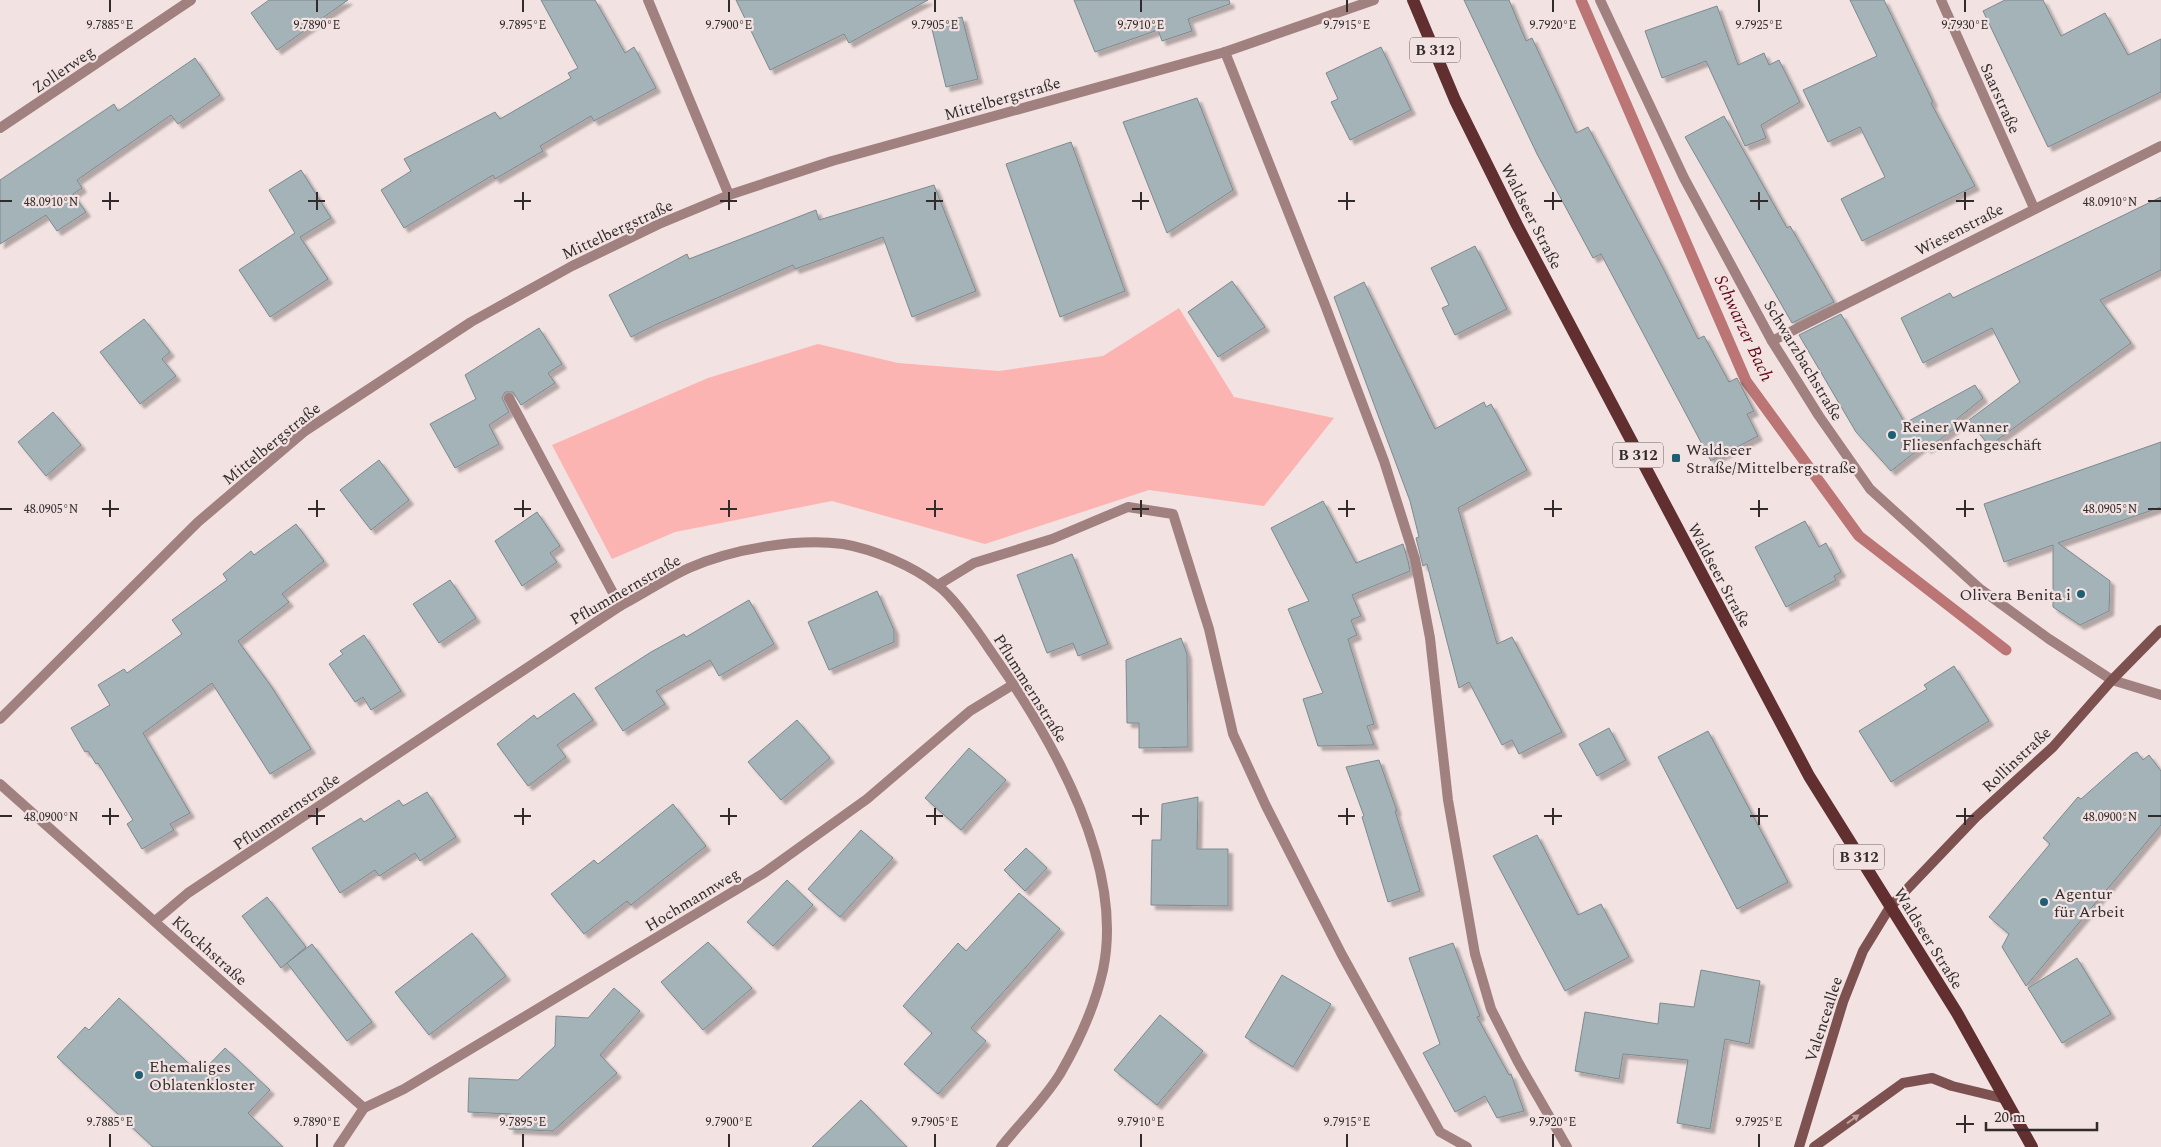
<svg xmlns="http://www.w3.org/2000/svg" width="2161" height="1147" font-family="Spectral,serif">
	<style>
		.green { fill: #fbb4b2 }
		.lines { fill: none; stroke-linecap: round; stroke-linejoin: round }
		.stream { stroke: #ba7574; stroke-width: 11 }
		.building { fill: #a4b3b8; stroke: #7c8a8f; filter: url(#shadow) }
		.lane { stroke: #a18180; stroke-width: 10 }
		.street { stroke: #a18180; stroke-width: 10 }
		.secondary { stroke: #7d5150; stroke-width: 10 }
		.primary { stroke: #622f30; stroke-width: 12 }
		.oneway { fill: #bda1a0 }
		.ticks { fill: none; stroke: #312b2b; stroke-width: 2 }
		.poi-dot { fill: #1d6073; stroke: #f2e2e1; stroke-width: 2 }
		.labels { text-anchor: middle; stroke-width: 4.5; stroke-linejoin: round; paint-order: stroke }
		.shield { fill: #f2e2e1; stroke: #6b6262; stroke-width: 1 }
		.shield-label { font-size: 15px; font-weight: bold; fill: #312b2b }
		.street-label { font-size: 16px; fill: #312b2b; stroke: #f2e2e1 }
		.poi-label { font-size: 16px; fill: #312b2b; stroke: #f2e2e1; text-anchor: start }
		.water-label { font-size: 18px; font-style: italic; fill: #600916; stroke: #f2e2e1 }
		.ticks-label { font-size: 12px; text-anchor: middle; fill: #312b2b; stroke: #f2e2e1; stroke-width: 4.5; stroke-linejoin: round; paint-order: stroke }
	</style>
	<defs>
		<filter id="shadow"><feDropShadow dx="4.5" dy="4.5" stdDeviation="1" flood-color="#0004"/></filter>
	</defs>
	<rect width="100%" height="100%" fill="#f2e2e1"/>
	<polygon class="green" points="1179,308 1234,397 1334,418 1264,506 1149,490 985,544 832,501 675,532 612,559 552,445 708,378 818,344 898,363 999,371 1103,356"/>
	<g class="lines">
		<polyline class="stream" points="1581,0 1746,381 1859,536 2006,650"/>
	</g>
	<g class="building">
		<polygon points="269,0 348,0 277,50 251,13"/>
		<polygon points="541,0 595,0 625,53 634,47 656,88 594,121 591,116 540,146 543,151 495,179 493,175 404,228 381,190 411,171 404,159 495,112 500,119 571,78 568,73 578,68"/>
		<polygon points="736,0 928,0 849,43 844,34 770,70"/>
		<polygon points="1074,0 1229,0 1230,4 1188,19 1192,31 1162,41 1158,30 1095,52"/>
		<polygon points="1464,0 1509,0 1526,41 1532,38 1576,133 1588,127 1663,268 1698,339 1704,336 1729,382 1737,378 1754,411 1747,414 1758,436 1711,461 1601,254 1593,258 1537,154"/>
		<polygon points="1850,0 1884,0 1933,102 1931,103 1975,186 1862,241 1841,199 1885,177 1860,127 1828,142 1803,90 1877,56"/>
		<polygon points="2005,0 2043,0 2061,36 2105,13 2128,55 2161,39 2161,92 2048,147 1983,11"/>
		<polygon points="1717,6 1738,65 1764,53 1769,65 1779,60 1800,102 1761,125 1766,138 1745,146 1706,61 1662,78 1645,31"/>
		<polygon points="962,17 978,79 946,87 931,25"/>
		<polygon points="1381,47 1411,110 1350,140 1331,102 1338,99 1326,73"/>
		<polygon points="195,58 220,95 178,124 171,115 77,180 82,188 73,194 86,212 57,231 46,215 0,244 0,180 114,104 118,111"/>
		<polygon points="1197,98 1233,190 1167,233 1123,122"/>
		<polygon points="1724,116 1787,228 1790,226 1834,302 1792,323 1685,137"/>
		<polygon points="1071,142 1125,291 1060,317 1006,164"/>
		<polygon points="301,170 331,218 300,237 328,279 270,317 239,270 295,233 269,190"/>
		<polygon points="934,185 976,291 912,317 883,237 795,269 793,265 657,324 631,337 609,295 687,254 689,259 816,210 819,220"/>
		<polygon points="2161,197 2161,270 2100,300 2131,343 1989,446 1969,420 2020,382 1992,328 1923,363 1901,318 1950,293 1953,298"/>
		<polygon points="1475,246 1507,309 1455,335 1442,308 1449,305 1431,268"/>
		<polygon points="1232,281 1265,327 1218,357 1188,312"/>
		<polygon points="1364,282 1435,429 1484,402 1486,407 1491,404 1527,470 1458,508 1497,644 1512,637 1562,732 1519,754 1512,740 1502,745 1469,682 1459,688 1427,564 1423,566 1416,538 1419,537 1410,501 1334,297"/>
		<polygon points="1841,314 1905,423 1975,385 1983,398 1952,423 1955,428 1927,449 1924,445 1891,471 1856,432 1799,335"/>
		<polygon points="144,319 170,352 162,359 176,376 140,404 100,352"/>
		<polygon points="539,328 562,364 548,373 555,383 521,405 513,392 505,392 502,398 509,412 489,425 499,444 455,468 430,424 476,399 465,375"/>
		<polygon points="53,412 81,445 46,476 18,442"/>
		<polygon points="2161,442 2161,507 2058,543 2110,581 2109,611 2080,625 2053,607 2053,545 2004,562 1984,504"/>
		<polygon points="379,460 409,500 371,530 340,490"/>
		<polygon points="1323,501 1356,563 1403,544 1408,561 1410,571 1352,595 1361,616 1351,620 1357,635 1348,639 1374,724 1367,726 1374,745 1318,746 1303,699 1323,693 1288,609 1309,601 1271,528"/>
		<polygon points="537,512 560,546 550,553 557,562 522,586 495,541"/>
		<polygon points="1805,521 1819,547 1826,543 1841,572 1834,576 1836,580 1786,607 1755,547"/>
		<polygon points="296,524 324,561 282,594 289,602 238,641 271,686 311,749 270,774 212,683 143,733 190,813 170,824 174,830 142,849 127,824 133,820 98,763 96,764 88,751 85,752 71,728 110,705 98,685 124,669 127,673 182,634 172,620 227,580 223,574 251,551 254,555"/>
		<polygon points="1072,554 1108,644 1078,656 1073,643 1047,653 1017,575"/>
		<polygon points="450,580 476,618 439,643 413,604"/>
		<polygon points="877,591 894,630 894,642 829,670 808,622"/>
		<polygon points="749,600 774,644 719,676 710,660 656,691 665,704 623,731 595,688 651,652 684,634 686,637"/>
		<polygon points="364,635 401,691 371,710 363,697 355,702 329,664 343,654 340,651"/>
		<polygon points="1181,638 1187,654 1188,747 1139,748 1139,723 1127,723 1126,660"/>
		<polygon points="1954,666 1989,721 1891,782 1859,731 1927,689 1924,685"/>
		<polygon points="574,693 593,720 557,745 566,757 528,786 497,744 534,715 537,719"/>
		<polygon points="797,720 830,758 781,800 748,762"/>
		<polygon points="1609,728 1626,760 1597,776 1579,744"/>
		<polygon points="1708,731 1788,882 1737,909 1658,757"/>
		<polygon points="969,748 1006,780 961,830 925,798"/>
		<polygon points="2137,752 2143,760 2149,755 2161,771 2161,825 2026,986 2002,947 2009,934 1989,917 2050,844 2043,838 2078,797 2081,799 2132,754"/>
		<polygon points="1379,760 1397,811 1395,811 1420,891 1388,902 1362,817 1364,816 1346,767"/>
		<polygon points="427,792 456,837 420,861 415,853 379,876 375,870 340,893 312,848 361,818 364,822 399,800 403,806"/>
		<polygon points="1198,797 1197,849 1228,849 1228,906 1151,905 1152,840 1161,840 1162,804"/>
		<polygon points="673,804 706,846 631,905 627,901 584,934 551,894 594,860 598,864"/>
		<polygon points="861,830 893,858 840,917 808,889"/>
		<polygon points="1537,835 1578,915 1601,904 1629,957 1565,991 1493,856"/>
		<polygon points="1026,848 1047,868 1025,891 1004,870"/>
		<polygon points="787,880 813,905 773,946 747,922"/>
		<polygon points="1019,893 1060,929 971,1028 986,1041 938,1094 904,1064 932,1033 903,1006 958,943 966,951"/>
		<polygon points="267,897 306,947 281,968 242,916"/>
		<polygon points="472,933 506,976 429,1035 395,992"/>
		<polygon points="708,942 752,988 703,1030 661,982"/>
		<polygon points="1453,943 1480,1016 1477,1017 1509,1075 1511,1074 1524,1111 1497,1118 1485,1096 1455,1112 1423,1053 1440,1044 1409,958"/>
		<polygon points="312,944 372,1022 347,1041 287,963"/>
		<polygon points="2077,958 2111,1014 2062,1043 2028,988"/>
		<polygon points="1701,970 1760,981 1749,1044 1725,1039 1710,1129 1677,1123 1688,1060 1623,1054 1619,1079 1575,1071 1585,1012 1658,1024 1660,1003 1694,1007"/>
		<polygon points="1282,975 1331,1004 1293,1067 1245,1037"/>
		<polygon points="614,988 640,1011 600,1055 617,1073 553,1131 509,1129 511,1114 468,1112 469,1078 518,1080 555,1046 556,1016 588,1018"/>
		<polygon points="119,998 200,1074 225,1048 270,1090 248,1113 283,1147 153,1147 57,1057 85,1027 89,1030"/>
		<polygon points="1160,1015 1203,1051 1157,1105 1114,1070"/>
		<polygon points="861,1100 907,1147 812,1147"/>
	</g>
	<g class="lines">
		<g class="lane">
			<polyline points="648,0 729,195"/>
			<polyline points="1225,52 1325,305 1384,461 1415,559 1430,638 1448,800 1475,954 1491,1009 1518,1062 1567,1147"/>
			<polyline points="509,398 620,606"/>
			<polyline points="938,585 974,563 1052,539 1128,507 1173,514 1209,629 1233,734 1266,806 1342,955 1440,1132 1467,1147"/>
		</g>
		<g class="street">
			<polyline points="1600,0 1684,178 1772,341 1819,416 1870,489 1979,588 2049,639 2112,680 2161,695"/>
			<polyline points="1941,0 2034,208"/>
			<polyline points="0,128 191,0"/>
			<polyline points="1772,341 2161,146"/>
			<polyline points="0,719 198,522 305,431 471,322 572,266 659,224 729,195 832,161 1225,52 1374,0"/>
			<polyline points="0,784 364,1108 338,1147"/>
			<path d="M155 921 188 893 620 606C643 594 665 579 689 568 732 549 796 538 843 544 873 549 913 566 937 585 954 597 980 635 992 653 1051 737 1125 864 1103 970 1095 1006 1078 1043 1060 1074 1044 1100 1020 1123 1001 1147"/>
			<polyline points="364,1108 404,1089 764,873 867,799 970,711 1014,684"/>
		</g>
		<g class="secondary">
			<polyline points="1799,1147 1843,1002 1863,951 1890,907 1976,817 2053,747 2112,680 2161,630"/>
			<polyline points="1814,1147 1903,1083 1932,1078 1952,1086 2006,1099"/>
		</g>
		<polyline class="primary" points="1413,0 1455,100 1517,225 1809,776 1957,1013 2032,1147"/>
	</g>
	<defs><path id="oneway-solid" d="M-6-.8H1V-3.2L6.5 0L1 3.2V.8H-6Z" transform="scale(1.25)"/></defs>
	<use class="oneway" href="#oneway-solid" transform="translate(1853 1119) rotate(-36)"/>
	<path class="ticks" d="M110 0V12M317 0V12M523 0V12M729 0V12M935 0V12M1141 0V12M1347 0V12M1553 0V12M1759 0V12M1965 0V12M110 192V210M317 192V210M523 192V210M729 192V210M935 192V210M1141 192V210M1347 192V210M1553 192V210M1759 192V210M1965 192V210M0 201H12M102 201H119M308 201H325M514 201H531M720 201H737M926 201H943M1132 201H1149M1338 201H1355M1544 201H1562M1750 201H1768M1956 201H1974M2148 201H2161M110 500V517M317 500V517M523 500V517M729 500V517M935 500V517M1141 500V517M1347 500V517M1553 500V517M1759 500V517M1965 500V517M0 509H12M102 509H119M308 509H325M514 509H531M720 509H737M926 509H943M1132 509H1149M1338 509H1355M1544 509H1562M1750 509H1768M1956 509H1974M2148 509H2161M110 808V825M317 808V825M523 808V825M729 808V825M935 808V825M1141 808V825M1347 808V825M1553 808V825M1759 808V825M1965 808V825M0 816H12M102 816H119M308 816H325M514 816H531M720 816H737M926 816H943M1132 816H1149M1338 816H1355M1544 816H1562M1750 816H1768M1956 816H1974M2148 816H2161M1965 1115V1133M1956 1124H1974M110 1134V1147M317 1134V1147M523 1134V1147M729 1134V1147M935 1134V1147M1141 1134V1147M1347 1134V1147M1553 1134V1147M1759 1134V1147"/>
	<g class="poi-dot">
		<circle cx="1892" cy="435" r="5"/>
		<rect x="1671" y="453" width="10" height="10" rx="2.5"/>
		<circle cx="2081" cy="594" r="5"/>
		<circle cx="2044" cy="902" r="5"/>
		<circle cx="139" cy="1075" r="5"/>
	</g>
	<g class="labels">
		<g class="shield">
			<rect x="1410" y="37.5" width="50" height="25" rx="4"/>
			<rect x="1613" y="442.5" width="50" height="25" rx="4"/>
			<rect x="1834" y="844.5" width="50" height="25" rx="4"/>
		</g>
		<g class="shield-label">
			<text x="1435" y="55">B 312</text>
			<text x="1638" y="460">B 312</text>
			<text x="1859" y="862">B 312</text>
		</g>
		<g class="street-label">
			<text transform="translate(63 69) rotate(-34)" y="6">Zollerweg</text>
			<text transform="translate(1002 98) rotate(-16)" y="6">Mittelbergstraße</text>
			<text transform="translate(2001 98) rotate(66)" y="6">Saarstraße</text>
			<text transform="translate(1532 216) rotate(63)" y="6">Waldseer Straße</text>
			<text transform="translate(617 229) rotate(-25)" y="6">Mittelbergstraße</text>
			<text transform="translate(1959 229) rotate(-27)" y="6">Wiesenstraße</text>
			<text transform="translate(1804 360) rotate(59)" y="6">Schwarzbachstraße</text>
			<text transform="translate(271 443) rotate(-39)" y="6">Mittelbergstraße</text>
			<text transform="translate(1720 575) rotate(62)" y="6">Waldseer Straße</text>
			<text transform="translate(625 589) rotate(-30)" y="6">Pflummernstraße</text>
			<text transform="translate(1031 688) rotate(58)" y="6">Pflummernstraße</text>
			<text transform="translate(2016 759) rotate(-43)" y="6">Rollinstraße</text>
			<text transform="translate(286 811) rotate(-34)" y="6">Pflummernstraße</text>
			<text transform="translate(692 899) rotate(-31)" y="6">Hochmannweg</text>
			<text transform="translate(1929 938) rotate(58)" y="6">Waldseer Straße</text>
			<text transform="translate(210 950) rotate(42)" y="6">Klockhstraße</text>
			<text transform="translate(1823 1019) rotate(-72)" y="6">Valenceallee</text>
		</g>
		<g class="poi-label">
			<text x="1902" y="432">Reiner Wanner<tspan x="1902" dy="18">Fliesenfachgeschäft</tspan></text>
			<text x="1686" y="455">Waldseer<tspan x="1686" dy="18">Straße/Mittelbergstraße</tspan></text>
			<text x="2071" y="600" text-anchor="end">Olivera Benita i</text>
			<text x="2054" y="899">Agentur<tspan x="2054" dy="18">für Arbeit</tspan></text>
			<text x="149" y="1072">Ehemaliges<tspan x="149" dy="18">Oblatenkloster</tspan></text>
		</g>
		<g class="water-label">
			<text transform="translate(1744 328) rotate(65)" y="6">Schwarzer Bach</text>
		</g>
	</g>
	<g class="ticks-label">
		<text x="110" y="29">9.7885°E</text>
		<text x="317" y="29">9.7890°E</text>
		<text x="523" y="29">9.7895°E</text>
		<text x="729" y="29">9.7900°E</text>
		<text x="935" y="29">9.7905°E</text>
		<text x="1141" y="29">9.7910°E</text>
		<text x="1347" y="29">9.7915°E</text>
		<text x="1553" y="29">9.7920°E</text>
		<text x="1759" y="29">9.7925°E</text>
		<text x="1965" y="29">9.7930°E</text>
		<text x="51" y="206">48.0910°N</text>
		<text x="2110" y="206">48.0910°N</text>
		<text x="51" y="513">48.0905°N</text>
		<text x="2110" y="513">48.0905°N</text>
		<text x="51" y="821">48.0900°N</text>
		<text x="2110" y="821">48.0900°N</text>
		<text x="110" y="1126">9.7885°E</text>
		<text x="317" y="1126">9.7890°E</text>
		<text x="523" y="1126">9.7895°E</text>
		<text x="729" y="1126">9.7900°E</text>
		<text x="935" y="1126">9.7905°E</text>
		<text x="1141" y="1126">9.7910°E</text>
		<text x="1347" y="1126">9.7915°E</text>
		<text x="1553" y="1126">9.7920°E</text>
		<text x="1759" y="1126">9.7925°E</text>
	</g>
	<path d="M1986 1122v8h111v-8" fill="none" stroke="#312b2b" stroke-width="2.5"/>
	<text x="1994" y="1122" font-size="15" fill="#312b2b" stroke="#f2e2e1" stroke-width="4" paint-order="stroke">20 m</text>
</svg>
